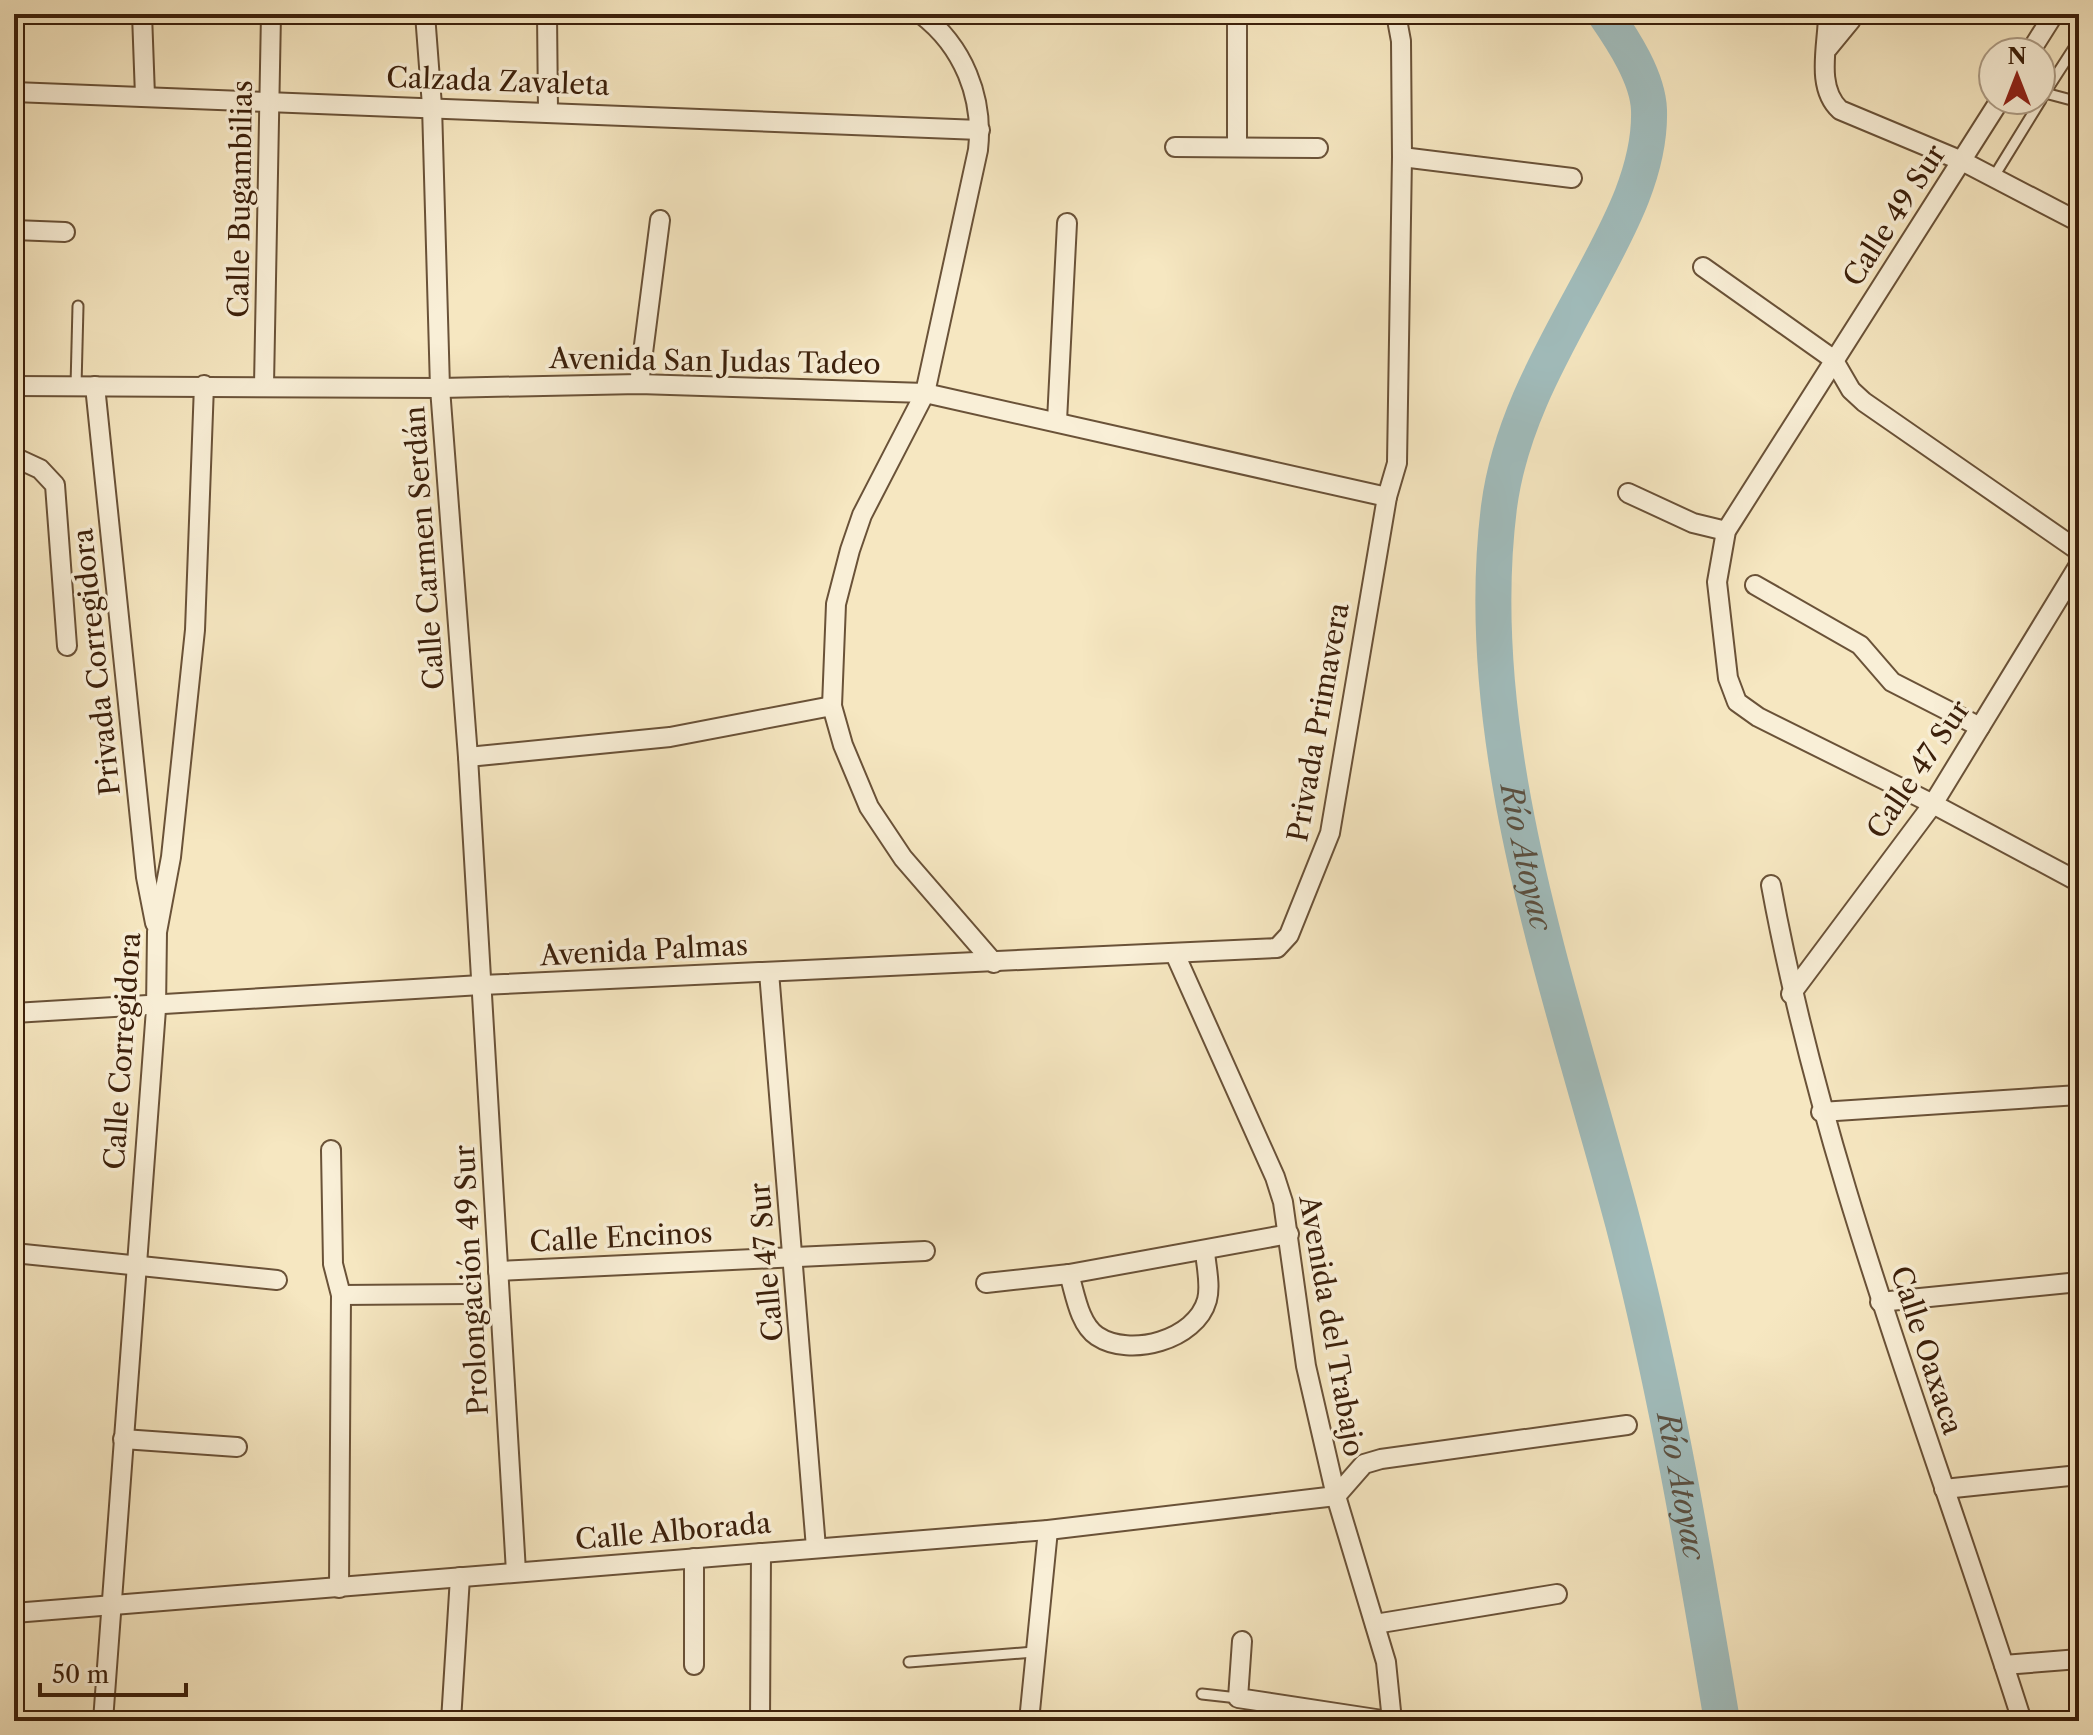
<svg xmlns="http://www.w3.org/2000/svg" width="2093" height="1735" font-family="'Libre Caslon Text',serif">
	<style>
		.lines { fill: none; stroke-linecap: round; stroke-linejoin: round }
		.river { stroke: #a1bdbd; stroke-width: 36 }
		.service-casing { stroke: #6a5238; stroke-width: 13 }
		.minor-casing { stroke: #6a5238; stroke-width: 22 }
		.service { stroke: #f9efd7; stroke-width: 9 }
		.minor { stroke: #f9efd7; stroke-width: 18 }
		.labels { text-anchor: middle; stroke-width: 7; stroke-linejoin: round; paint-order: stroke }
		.street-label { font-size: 28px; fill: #3c200b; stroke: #f9efd7 }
		.water-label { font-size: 30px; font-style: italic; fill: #5a4f40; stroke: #f9efd7 }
	</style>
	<rect width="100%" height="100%" fill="#f6e7c1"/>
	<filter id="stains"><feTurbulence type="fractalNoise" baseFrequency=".0025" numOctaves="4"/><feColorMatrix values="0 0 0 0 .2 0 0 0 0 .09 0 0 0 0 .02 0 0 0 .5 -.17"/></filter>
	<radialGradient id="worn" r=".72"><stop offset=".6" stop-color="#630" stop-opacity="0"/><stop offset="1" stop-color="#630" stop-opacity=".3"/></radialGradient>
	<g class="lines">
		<path class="river" id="s1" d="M1605 14C1623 40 1648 78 1649 110 1651 175 1613 238 1584 293 1547 361 1509 429 1499 507 1469 744 1563 996 1623 1223 1666 1387 1694 1554 1722 1721"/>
		<g class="service-casing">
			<g id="service">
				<polyline points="2045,93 2079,102"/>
				<polyline points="2041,99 2079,40"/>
				<polyline points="1993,178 2041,100"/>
				<polyline points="76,386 78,306"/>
				<polyline points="909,1662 1034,1652"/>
				<polyline points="1202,1694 1238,1698"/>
			</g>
		</g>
		<g class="minor-casing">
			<g id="minor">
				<polyline points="142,14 145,96"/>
				<polyline points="425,14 432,106 440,388 468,757 516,1572"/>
				<polyline points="547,14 548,111"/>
				<path d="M921 14C963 46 984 97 978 150L925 393 862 515 850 550 836 604 832 706 843 745 869 807 903 858 994 963"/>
				<path d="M1828 14C1828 45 1815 87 1840 110L1962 161 2079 222"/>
				<polyline points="1828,48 1851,20 1852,14"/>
				<polyline points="2030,52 2054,14"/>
				<polyline points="14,92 980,130"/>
				<polyline points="2000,100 1726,531 1717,582 1728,678 1737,702 1758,717 1933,804 2079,882"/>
				<polyline points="1175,147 1318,148"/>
				<polyline points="1237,147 1237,14"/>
				<polyline points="1402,157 1572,178"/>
				<polyline points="14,230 65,232"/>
				<polyline points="1703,267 1833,359 1851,390 1864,402 2079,551"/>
				<polyline points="639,384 660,220"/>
				<polyline points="264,385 271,14"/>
				<polyline points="14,386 440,388 639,384 925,393 1387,497 1397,463 1402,157 1401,41 1396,14"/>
				<polyline points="95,386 146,877 155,923"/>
				<polyline points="1057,421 1067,223"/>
				<polyline points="14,457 40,469 55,485 67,646"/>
				<polyline points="1628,493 1693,523 1726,531"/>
				<polyline points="1755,585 1860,645 1892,682 1980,727"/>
				<polyline points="468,757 670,737 832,706"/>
				<path d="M1771 885C1824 1173 1934 1443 2022 1721"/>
				<polyline points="1175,954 1275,1177 1283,1202 1306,1366 1336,1496 1386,1662 1392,1721"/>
				<polyline points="769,972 816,1548"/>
				<polyline points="1791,994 1933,804 2079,565"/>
				<polyline points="14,1013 481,985 1277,948 1289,935 1330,833 1387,497"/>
				<polyline points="1821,1112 2079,1095"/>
				<polyline points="331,1150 333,1264 341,1295 339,1588"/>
				<polyline points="14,1253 277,1280"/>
				<polyline points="498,1271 925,1251"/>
				<path d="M1069 1274C1075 1293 1079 1324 1097 1336 1130 1358 1196 1340 1207 1300 1211 1285 1206 1266 1205 1251"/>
				<polyline points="986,1283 1069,1274 1289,1234"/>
				<polyline points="341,1295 469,1294"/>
				<polyline points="1880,1302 2079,1282"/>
				<polyline points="123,1439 237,1447"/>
				<polyline points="1944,1489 2079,1475"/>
				<polyline points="14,1613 1048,1530 1336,1496 1364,1464 1381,1459 1627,1425"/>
				<polyline points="1375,1624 1557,1594"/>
				<polyline points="1242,1641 1238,1698 1389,1721"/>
				<polyline points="694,1665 694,1558"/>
				<polyline points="2004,1665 2079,1659"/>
				<polyline points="103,1721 156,1009 157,932 171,857 195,630 204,385"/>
				<polyline points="451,1721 460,1577"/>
				<polyline points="760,1721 761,1553"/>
				<polyline points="1029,1721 1048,1530"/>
			</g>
		</g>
		<use href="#service" class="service"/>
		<use href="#minor" class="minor"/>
	</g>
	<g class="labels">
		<g class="street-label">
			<text transform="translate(498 81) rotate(2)" y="10">Calzada Zavaleta</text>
			<text transform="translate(240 199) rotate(-89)" y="10">Calle Bugambilias</text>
			<text transform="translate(1894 215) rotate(-57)" y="10">Calle 49 Sur</text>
			<text transform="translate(715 361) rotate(1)" y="10">Avenida San Judas Tadeo</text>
			<text transform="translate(424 548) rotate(-94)" y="10">Calle Carmen Serdán</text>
			<text transform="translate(96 662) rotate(-96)" y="10">Privada Corregidora</text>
			<text transform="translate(1318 722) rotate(-80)" y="10">Privada Primavera</text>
			<text transform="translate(1918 769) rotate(-56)" y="10">Calle 47 Sur</text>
			<text transform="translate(644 950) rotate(-3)" y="10">Avenida Palmas</text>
			<text transform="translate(122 1051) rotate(-86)" y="10">Calle Corregidora</text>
			<text transform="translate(621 1237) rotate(-3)" y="10">Calle Encinos</text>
			<text transform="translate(766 1262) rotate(-95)" y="10">Calle 47 Sur</text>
			<text transform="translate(471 1280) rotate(-93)" y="10">Prolongación 49 Sur</text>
			<text transform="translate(1332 1326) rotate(80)" y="10">Avenida del Trabajo</text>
			<text transform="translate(1927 1350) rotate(72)" y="10">Calle Oaxaca</text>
			<text transform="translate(673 1531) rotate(-5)" y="10">Calle Alborada</text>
		</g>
		<g class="water-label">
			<text dy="10" stroke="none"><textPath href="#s1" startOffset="888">Río Atoyac</textPath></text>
			<text dy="10" stroke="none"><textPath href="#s1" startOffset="1536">Río Atoyac</textPath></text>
		</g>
	</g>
	<rect width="2093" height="1735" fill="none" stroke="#f6e7c1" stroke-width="48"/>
	<rect x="16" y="16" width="2061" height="1703" fill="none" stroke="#3c200b" stroke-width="4"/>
	<rect x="24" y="24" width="2045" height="1687" fill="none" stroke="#3c200b" stroke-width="2"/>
	<g transform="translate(2017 76)"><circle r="38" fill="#f9efd7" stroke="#ad9c85" stroke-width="2"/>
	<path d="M0-6L14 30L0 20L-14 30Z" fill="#8f2418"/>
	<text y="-12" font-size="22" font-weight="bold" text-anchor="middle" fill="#3c200b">N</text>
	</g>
	<path d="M40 1683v12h146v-12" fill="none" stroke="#3c200b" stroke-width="4"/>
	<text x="52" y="1683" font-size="24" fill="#3c200b" stroke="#f9efd7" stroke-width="6" paint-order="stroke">50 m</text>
	<rect width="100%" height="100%" filter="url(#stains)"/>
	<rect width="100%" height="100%" fill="url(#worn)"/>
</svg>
